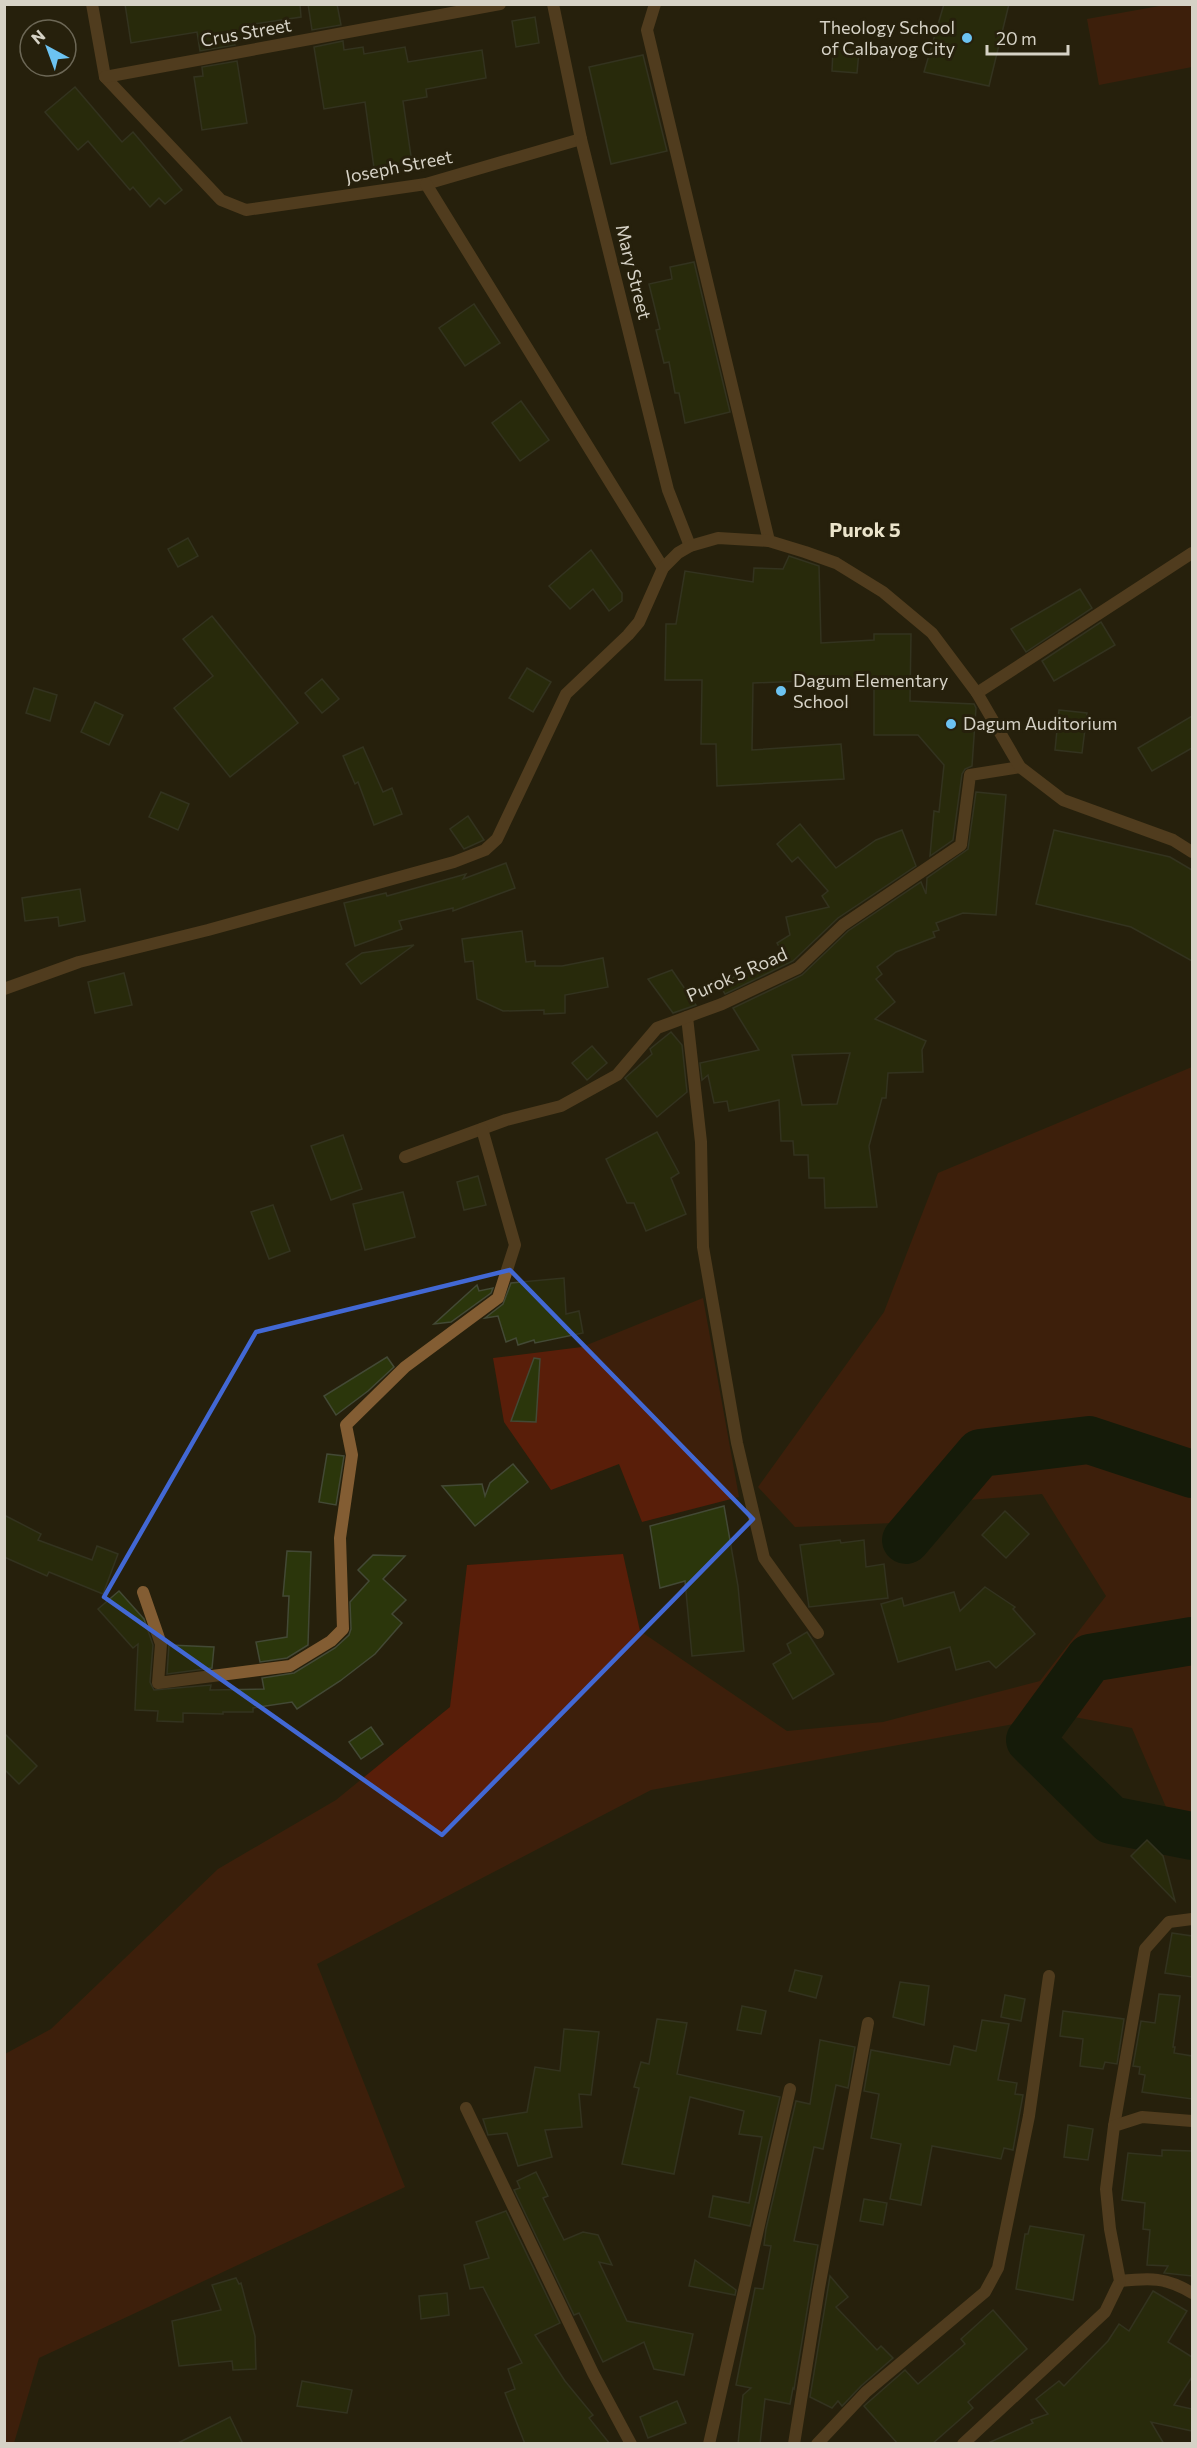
<svg xmlns="http://www.w3.org/2000/svg" width="1197" height="2448" font-family="Commissioner,sans-serif">
	<style>
		.green { fill: #591e09 }
		.lines { fill: none; stroke-linecap: round; stroke-linejoin: round }
		.river { stroke: #011506; stroke-width: 48 }
		.building { fill: #2b360b; stroke: #434935; stroke-width: 1.5; fill-rule: evenodd }
		.minor { stroke: #835d33; stroke-width: 12 }
		.tertiary { stroke: #835d33; stroke-width: 12 }
		.marked { fill: none; stroke: #4268d4; stroke-width: 4.5; stroke-linejoin: round }
		.poi-dot { fill: #6cc3f2; stroke: #26200c; stroke-width: 2 }
		.labels { text-anchor: middle; stroke-width: 6; stroke-linejoin: round; paint-order: stroke }
		.poi-label { font-size: 18px; fill: #d6d2c6; stroke: #26200c; text-anchor: start }
		.street-label { font-size: 18px; fill: #d6d2c6; stroke: #26200c }
		.neighbourhood-label { font-size: 20px; font-weight: bold; fill: #ebe4cb; stroke: #26200c }
	</style>
	<rect width="100%" height="100%" fill="#26200c"/>
	<g class="green">
		<polygon points="1165,5 1192,5 1192,67 1099,85 1087,19"/>
		<polygon points="1192,1067 1192,1854 1179,1852 1166,1807 1132,1728 1064,1715 651,1790 317,1964 405,2187 39,2358 14,2443 5,2443 5,2054 51,2029 218,1869 336,1800 450,1707 467,1565 623,1554 640,1631 787,1731 883,1722 1040,1681 1106,1596 1042,1494 957,1501 893,1523 795,1527 758,1487 884,1312 938,1173"/>
		<polygon points="703,1298 739,1497 642,1522 619,1464 551,1490 504,1422 493,1358 582,1347"/>
	</g>
	<g class="lines">
		<g class="river">
			<polyline points="906,1540 980,1453 1089,1440 1192,1474"/>
			<polyline points="1192,1641 1090,1658 1030,1740 1111,1820 1192,1836"/>
		</g>
	</g>
	<g class="building">
		<polygon points="125,4 300,4 301,17 247,25 249,38 234,41 235,45 200,51 197,32 131,43"/>
		<polygon points="308,4 337,4 341,25 312,30"/>
		<polygon points="944,4 1009,4 989,86 924,72"/>
		<polygon points="535,17 539,43 516,47 512,21"/>
		<polygon points="343,41 344,50 363,47 364,54 405,47 408,62 482,50 486,78 426,89 427,97 403,101 412,163 374,168 365,102 324,109 314,47"/>
		<polygon points="833,49 859,51 857,73 832,71"/>
		<polygon points="643,55 667,151 611,164 589,67"/>
		<polygon points="237,61 247,123 202,130 194,77 203,76 202,67"/>
		<polygon points="75,87 122,142 133,132 182,190 165,204 159,198 150,207 133,187 130,190 88,141 78,150 45,112"/>
		<polygon points="694,262 730,412 685,423 679,393 675,393 669,362 664,363 656,330 660,329 649,284 672,279 670,267"/>
		<polygon points="474,304 500,343 465,366 439,328"/>
		<polygon points="521,401 549,440 520,461 492,423"/>
		<polygon points="188,538 198,556 178,567 168,549"/>
		<polygon points="591,550 622,593 622,601 609,611 593,589 570,609 549,586"/>
		<polygon points="789,556 819,566 821,643 874,640 874,634 911,634 910,701 974,704 976,708 972,766 965,769 962,774 953,840 930,856 934,811 939,812 944,765 918,735 874,735 874,678 753,683 752,750 841,744 844,779 717,786 716,744 701,744 702,680 665,680 666,624 676,624 685,571 753,582 754,568 783,569"/>
		<polygon points="1080,589 1092,608 1026,652 1011,629"/>
		<polygon points="212,616 298,723 230,777 174,708 213,676 183,639"/>
		<polygon points="1101,622 1115,645 1054,681 1042,661"/>
		<polygon points="527,668 551,682 533,712 509,698"/>
		<polygon points="322,679 339,699 322,713 305,693"/>
		<polygon points="34,688 57,695 50,721 26,713"/>
		<polygon points="95,702 123,715 109,745 81,732"/>
		<polygon points="1059,710 1087,713 1082,753 1055,750"/>
		<polygon points="1192,716 1192,748 1152,771 1138,748"/>
		<polygon points="363,747 383,792 392,788 402,814 374,825 358,782 355,784 343,756"/>
		<polygon points="161,792 189,804 178,830 149,817"/>
		<path d="M976 792 1006 795 996 915 963 913 936 923 939 930 933 932 935 937 896 952 877 967 882 974 876 979 895 1002 875 1019 926 1041 922 1050 923 1072 888 1073 886 1098H882L869 1146 877 1207 825 1208 824 1178H809L808 1155H794L793 1141H781L779 1100 729 1111 727 1101 714 1103 708 1075 702 1080 700 1063 759 1050 733 1008 802 975 848 931 921 882 926 894 927 878 968 849ZM850 1053 837 1104 802 1105 792 1055Z"/>
		<polygon points="468,816 484,840 464,849 450,829"/>
		<polygon points="800,824 836,868 876,840 902,830 916,866 838,918 793,961 725,994 719,984 783,954 777,943 790,935 786,917 829,907 822,896 828,891 798,857 792,862 777,844"/>
		<polygon points="1054,830 1170,857 1192,870 1192,961 1131,927 1036,904"/>
		<polygon points="506,863 515,888 453,911 453,908 399,921 402,929 355,946 344,903 386,893 387,896 466,874 463,879"/>
		<polygon points="80,889 85,921 59,926 58,917 25,921 22,898"/>
		<polygon points="522,931 526,962 535,961 535,966 562,966 603,958 608,987 565,995 565,1013 544,1014 544,1010 503,1011 477,999 473,961 465,962 462,939"/>
		<polygon points="414,945 361,984 346,964 362,953"/>
		<polygon points="672,970 696,1005 673,1013 648,979"/>
		<polygon points="124,973 132,1005 95,1013 88,982"/>
		<polygon points="671,1032 682,1045 687,1092 657,1117 625,1078 652,1054 650,1049"/>
		<polygon points="592,1046 607,1063 587,1080 572,1063"/>
		<polygon points="657,1132 679,1173 671,1178 686,1214 646,1231 634,1203 627,1203 606,1159"/>
		<polygon points="343,1135 362,1189 331,1200 311,1146"/>
		<polygon points="478,1176 486,1205 464,1210 457,1182"/>
		<polygon points="403,1192 415,1237 365,1250 353,1204"/>
		<polygon points="273,1205 290,1251 269,1259 251,1212"/>
		<polygon points="564,1278 566,1314 579,1311 583,1333 535,1343 534,1340 518,1345 516,1338 506,1342 498,1316 485,1318 503,1304 511,1283"/>
		<polygon points="477,1285 479,1291 493,1288 491,1293 451,1322 434,1324"/>
		<polygon points="387,1357 394,1367 368,1391 336,1415 324,1396"/>
		<polygon points="534,1358 540,1359 536,1422 511,1421"/>
		<polygon points="327,1454 344,1456 336,1505 319,1502"/>
		<polygon points="513,1464 528,1482 475,1526 442,1486 482,1484 485,1496 490,1483"/>
		<polygon points="724,1506 738,1586 744,1651 692,1656 685,1581 660,1588 650,1526"/>
		<polygon points="1005,1511 1029,1534 1006,1558 982,1535"/>
		<polygon points="4,1515 41,1534 38,1540 92,1560 97,1546 118,1554 103,1594 49,1572 47,1576 4,1557"/>
		<polygon points="840,1540 841,1543 864,1540 866,1567 884,1564 888,1598 809,1607 800,1545"/>
		<polygon points="287,1551 311,1552 308,1645 287,1658 260,1662 256,1642 287,1637 289,1596 283,1596"/>
		<polygon points="373,1555 405,1556 383,1579 406,1600 392,1614 402,1623 375,1654 340,1681 297,1709 292,1702 253,1708 253,1712 223,1712 223,1714 183,1713 183,1722 157,1721 158,1711 135,1710 138,1644 133,1648 98,1609 119,1591 144,1619 153,1645 150,1682 154,1690 211,1685 210,1690 264,1689 262,1678 294,1673 335,1648 349,1635 351,1629 350,1602 369,1581 358,1570"/>
		<polygon points="985,1587 1015,1607 1013,1609 1035,1634 996,1668 989,1661 956,1670 950,1647 898,1662 881,1604 902,1598 904,1606 954,1592 960,1611"/>
		<polygon points="807,1632 834,1674 793,1699 773,1664 791,1653 787,1644"/>
		<polygon points="169,1645 214,1647 212,1668 167,1674"/>
		<polygon points="371,1727 383,1744 361,1759 349,1742"/>
		<polygon points="4,1733 37,1766 19,1784 4,1769"/>
		<polygon points="1147,1840 1163,1856 1175,1901 1131,1856"/>
		<polygon points="1172,1933 1192,1936 1192,1977 1165,1973"/>
		<polygon points="795,1970 822,1976 816,1998 789,1991"/>
		<polygon points="900,1982 929,1986 924,2025 893,2017"/>
		<polygon points="1159,1994 1180,1996 1173,2047 1175,2047 1174,2053 1192,2056 1192,2099 1142,2092 1145,2075 1139,2074 1140,2067 1133,2066 1141,2021 1155,2023"/>
		<polygon points="1005,1995 1025,1999 1021,2021 1001,2017"/>
		<polygon points="742,2006 766,2011 761,2034 737,2030"/>
		<polygon points="1063,2011 1124,2019 1117,2064 1105,2062 1103,2069 1080,2066 1083,2039 1060,2036"/>
		<polygon points="657,2019 687,2023 677,2074 780,2097 750,2226 709,2217 713,2196 749,2203 762,2137 739,2134 744,2111 690,2097 674,2174 622,2164 639,2088 634,2087 641,2062 649,2064"/>
		<polygon points="982,2020 1009,2024 998,2080 1017,2083 1015,2094 1023,2095 1013,2150 1004,2148 1001,2159 932,2146 921,2205 890,2199 901,2144 871,2138 879,2094 864,2091 871,2050 950,2065 954,2046 976,2051"/>
		<polygon points="564,2029 599,2032 591,2095 579,2094 582,2127 545,2130 552,2157 518,2166 507,2133 488,2135 483,2119 527,2112 535,2067 560,2071"/>
		<polygon points="820,2040 855,2047 848,2088 836,2085 823,2149 814,2147 794,2241 818,2245 794,2389 793,2388 790,2404 765,2399 760,2444 738,2444 743,2395 751,2388 736,2385 755,2288 763,2289 771,2246 764,2245 766,2229 796,2101 810,2104"/>
		<polygon points="1068,2125 1093,2129 1088,2160 1064,2157"/>
		<polygon points="1162,2150 1192,2151 1192,2276 1164,2273 1168,2266 1147,2265 1150,2230 1143,2229 1145,2203 1122,2200 1128,2153 1162,2156"/>
		<polygon points="536,2172 548,2196 543,2198 564,2240 583,2232 598,2235 612,2265 599,2262 627,2321 693,2334 684,2375 654,2369 644,2342 603,2362 579,2313 574,2315 514,2190 520,2188 517,2181"/>
		<polygon points="864,2199 887,2203 883,2225 860,2221"/>
		<polygon points="506,2211 560,2323 535,2335 565,2381 593,2415 589,2418 610,2444 525,2444 505,2393 515,2389 508,2369 522,2363 483,2287 470,2289 464,2265 489,2258 476,2222"/>
		<polygon points="1030,2226 1084,2235 1073,2300 1016,2289 1025,2234 1028,2234"/>
		<polygon points="695,2260 736,2290 735,2295 689,2286"/>
		<polygon points="830,2276 848,2297 836,2307 877,2350 881,2346 893,2358 861,2386 842,2406 838,2401 832,2408 810,2397"/>
		<polygon points="236,2278 239,2284 241,2283 255,2336 256,2369 233,2370 232,2361 179,2366 172,2321 221,2310 212,2285"/>
		<polygon points="1153,2291 1187,2311 1168,2342 1192,2357 1192,2377 1174,2405 1192,2409 1192,2431 1151,2422 1164,2444 986,2444 1033,2423 1031,2420 1048,2414 1036,2399 1059,2381 1064,2386 1108,2341 1119,2324 1129,2331"/>
		<polygon points="447,2293 449,2315 421,2319 419,2296"/>
		<polygon points="993,2310 1027,2349 968,2402 973,2408 932,2444 898,2444 864,2406 905,2370 918,2384 965,2344 961,2339"/>
		<polygon points="302,2381 352,2390 347,2413 297,2406"/>
		<polygon points="677,2401 686,2423 648,2438 640,2417"/>
		<polygon points="230,2417 243,2444 176,2444"/>
	</g>
	<g class="lines">
		<g class="minor">
			<polyline points="92,4 105,77 221,200 246,210 426,184 581,139"/>
			<polyline points="553,4 581,139 668,490 690,546"/>
			<polyline points="655,4 647,30 769,541"/>
			<polyline points="105,77 500,4"/>
			<polyline points="426,184 663,568"/>
			<polyline points="977,693 1192,553"/>
			<polyline points="687,1017 701,1142 703,1247 737,1443 764,1558 818,1633"/>
			<polyline points="405,1157 506,1120 561,1106 617,1075 657,1028 722,1004 798,968 843,925 961,845 970,775 1020,767"/>
			<polyline points="143,1592 161,1644 158,1683 290,1666 331,1641 343,1629 340,1538 352,1455 346,1425 405,1367 498,1298 515,1245 482,1129"/>
			<polyline points="466,2108 593,2373 631,2444"/>
			<polyline points="1114,2126 1145,1949 1169,1922 1192,1919"/>
			<path d="M1120 2281C1150 2278 1166 2277 1192 2293"/>
			<polyline points="709,2444 790,2089"/>
			<polyline points="794,2444 819,2288 868,2023"/>
			<polyline points="817,2444 866,2392 985,2292 998,2268 1029,2116 1049,1976"/>
			<polyline points="963,2444 1105,2312 1120,2281 1110,2229 1106,2189 1114,2126 1142,2117 1192,2121"/>
		</g>
		<polyline class="tertiary" points="4,989 79,962 208,930 454,862 485,850 497,839 566,694 628,635 639,622 663,568 678,553 690,546 718,538 769,541 805,552 836,563 883,592 932,633 977,693 1020,767 1063,800 1173,840 1192,852"/>
	</g>
	<path d="M0 0H1197V2448H0ZM510 1270 753 1519 442 1835 104 1597 256 1332Z" fill="#26200c" fill-opacity=".55" fill-rule="evenodd"/>
	<path class="marked" d="M510 1270 753 1519 442 1835 104 1597 256 1332Z"/>
	<g class="poi-dot">
		<circle cx="967" cy="38" r="6"/>
		<circle cx="781" cy="691" r="6"/>
		<circle cx="951" cy="724" r="6"/>
	</g>
	<g class="labels">
		<g class="poi-label">
			<text x="955" y="34" text-anchor="end">Theology School<tspan x="955" dy="21">of Calbayog City</tspan></text>
			<text x="793" y="687">Dagum Elementary<tspan x="793" dy="21">School</tspan></text>
			<text x="963" y="730">Dagum Auditorium</text>
		</g>
		<g class="street-label">
			<text transform="translate(246 33) rotate(-10)" y="6">Crus Street</text>
			<text transform="translate(399 167) rotate(-11)" y="6">Joseph Street</text>
			<text transform="translate(633 272) rotate(76)" y="6">Mary Street</text>
			<text transform="translate(737 975) rotate(-24)" y="6">Purok 5 Road</text>
		</g>
		<g class="neighbourhood-label">
			<text x="865" y="537">Purok 5</text>
		</g>
	</g>
	<rect width="1197" height="2448" fill="none" stroke="#d6d2c6" stroke-width="12"/>
	<g transform="translate(48 48) rotate(319)"><circle r="28" fill="#26200c" stroke="#6c6756" stroke-width="1.5"/>
	<path d="M0-4.5L10 22L0 15L-10 22Z" fill="#6cc3f2"/>
	<text y="-9" font-size="16" font-weight="bold" text-anchor="middle" fill="#d6d2c6">N</text>
	</g>
	<path d="M987 45v9h81v-9" fill="none" stroke="#d6d2c6" stroke-width="3"/>
	<text x="996" y="45" font-size="18" fill="#d6d2c6" stroke="#26200c" stroke-width="4.5" paint-order="stroke">20 m</text>
</svg>
